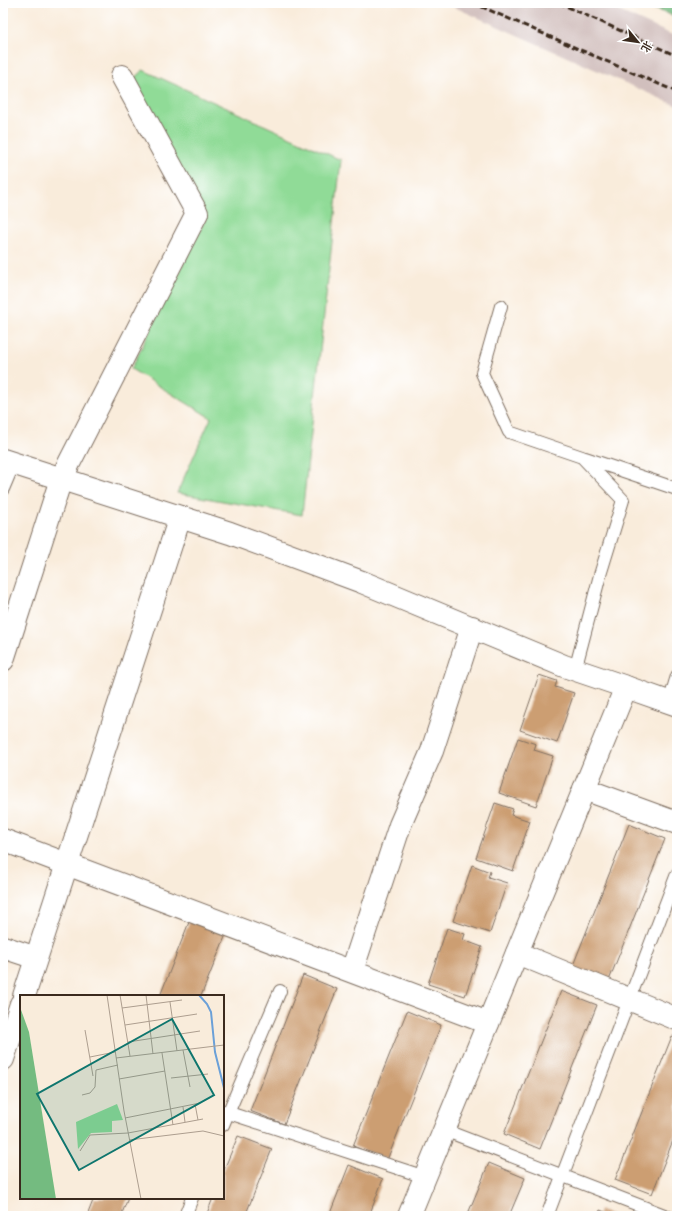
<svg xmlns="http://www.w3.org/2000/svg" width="680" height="1219" font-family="Cardo,'Noto Serif SC',serif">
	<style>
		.industrial { fill: #d1bfbd }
		.green { fill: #90db97; stroke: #66825a }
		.forest { fill: #74bb80; stroke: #58724f }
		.building { fill: #cc9e72 }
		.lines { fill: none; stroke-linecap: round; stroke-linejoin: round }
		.service-casing { stroke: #7e6e60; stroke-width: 14 }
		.minor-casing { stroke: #7e6e60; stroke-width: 24 }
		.tertiary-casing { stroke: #7e6e60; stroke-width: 24 }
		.service { stroke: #fff; stroke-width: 12 }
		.minor { stroke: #fff; stroke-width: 22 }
		.tertiary { stroke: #fff; stroke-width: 22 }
		.rail { stroke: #3b2a1e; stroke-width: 3; stroke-dasharray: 6 3; stroke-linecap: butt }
		.inset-river { fill: none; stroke: #6ba0d8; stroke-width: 2 }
		.inset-road { fill: none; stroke: #ad9e8f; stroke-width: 1 }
		.view { fill: #0f766e; fill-opacity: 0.15; stroke: #0f766e; stroke-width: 2 }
		.inset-edge { fill: none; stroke: #3b2a1e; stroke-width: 2 }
	</style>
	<rect width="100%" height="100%" fill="#fff"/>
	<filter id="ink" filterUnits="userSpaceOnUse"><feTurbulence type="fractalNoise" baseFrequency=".025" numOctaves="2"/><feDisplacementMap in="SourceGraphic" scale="8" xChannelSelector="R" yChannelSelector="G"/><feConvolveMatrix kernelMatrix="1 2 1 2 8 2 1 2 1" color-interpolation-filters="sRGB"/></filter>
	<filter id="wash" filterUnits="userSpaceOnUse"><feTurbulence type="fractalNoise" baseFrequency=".012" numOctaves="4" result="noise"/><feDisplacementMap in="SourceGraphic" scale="16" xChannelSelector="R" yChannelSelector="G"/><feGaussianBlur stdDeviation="0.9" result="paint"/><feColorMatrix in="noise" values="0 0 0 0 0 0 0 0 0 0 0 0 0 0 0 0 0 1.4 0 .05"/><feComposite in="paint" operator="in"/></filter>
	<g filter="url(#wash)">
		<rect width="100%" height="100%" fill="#f9ecdb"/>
		<polygon class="industrial" points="445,3 601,3 677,37 677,106"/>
		<polygon class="green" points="143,70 341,160 302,515 177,493 211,418 131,369 205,220 131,81"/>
		<polygon class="forest" points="638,3 677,3 677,17"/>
		<g id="blocks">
			<g class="building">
				<polygon points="539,675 557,681 555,687 574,693 557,743 520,730"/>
				<polygon points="518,738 536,744 534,750 553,756 536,806 499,793"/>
				<polygon points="495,803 513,809 511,815 530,821 513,871 476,858"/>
				<polygon points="629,824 665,839 608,983 572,968"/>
				<polygon points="472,865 490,872 488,877 507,883 490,933 453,921"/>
				<polygon points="191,917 227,932 201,996 160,996"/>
				<polygon points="447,928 465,934 463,940 482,947 465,996 428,984"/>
				<polygon points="303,975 337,989 284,1124 250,1111"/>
				<polygon points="561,991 597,1005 540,1149 504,1134"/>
				<polygon points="407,1011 441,1025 387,1160 353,1146"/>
				<polygon points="672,1036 677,1038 677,1130 652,1194 615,1180"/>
				<polygon points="238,1136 272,1149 245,1216 206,1216 213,1198 223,1198 223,1172"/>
				<polygon points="489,1163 525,1178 509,1216 467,1216"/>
				<polygon points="349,1165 383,1179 369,1216 329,1216"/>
				<polygon points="94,1198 128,1198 121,1216 87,1216"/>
				<polygon points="600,1210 615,1216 598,1216"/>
			</g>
		</g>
	</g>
	<g filter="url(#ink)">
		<use href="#blocks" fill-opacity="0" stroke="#7e6e60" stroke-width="1"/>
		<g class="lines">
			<g class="service-casing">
				<g id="service">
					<polyline points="501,306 482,373 509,432 582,457 623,500 600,575 575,670"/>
					<polyline points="585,458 677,489"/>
					<polyline points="3,489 14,463"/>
					<polyline points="669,703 677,676"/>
					<polyline points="223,1111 425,1177"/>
					<polyline points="223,1125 280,991"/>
					<polyline points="444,1130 667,1216"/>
					<polyline points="185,1216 192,1198"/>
					<polyline points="547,1216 677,874"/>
				</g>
			</g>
			<g class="minor-casing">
				<g id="minor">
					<polyline points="3,460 230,533 362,582 564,666 626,687 677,705"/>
					<polyline points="3,660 61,479 197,213 122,76"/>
					<polyline points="584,789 677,823"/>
					<polyline points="3,840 488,1023"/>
					<polyline points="3,947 36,958"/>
					<polyline points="517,953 677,1019"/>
					<polyline points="352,971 400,825 432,751 472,627"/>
					<polyline points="24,996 180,517"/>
					<polyline points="3,1059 21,1004"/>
				</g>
			</g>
			<g class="tertiary-casing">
				<polyline id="tertiary" points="409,1216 626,687"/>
			</g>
			<use href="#service" class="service"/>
			<use href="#minor" class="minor"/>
			<use href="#tertiary" class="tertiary"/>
			<g class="rail">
				<polyline points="473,3 677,92"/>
				<polyline points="559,3 677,56"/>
			</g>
		</g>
	</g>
	<g transform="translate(20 995)">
		<rect width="204" height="204" fill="#f9ecdb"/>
		<path d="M97 109 103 125 92 126V137L71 138 58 154 56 127Z" fill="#90db97"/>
		<path d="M0 12 9 37 36 204H0Z" fill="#74bb80"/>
		<path class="inset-river" d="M179 0 187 9 191 17 195 57 204 93"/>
		<path class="inset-road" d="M87 0 104 116 121 204M100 0 110 61M126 0 133 59M150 7 157 56M102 13 162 5M105 30 177 19M65 35 73 81M108 47 180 36M163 55 170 92M142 58 153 130M70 62 95 57M96 63 204 50M151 83 188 79M99 84 145 76M62 100 70 98 75 92 76 75 98 70M175 109 178 125M163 112 165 127M105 123 180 108M109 145 183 136 204 141M60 156 70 140 108 138 183 124"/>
		<path class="view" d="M152 24 194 100 59 175 17 99Z"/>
		<rect width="204" height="204" class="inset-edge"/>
	</g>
	<rect width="680" height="1219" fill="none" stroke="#fff" stroke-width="16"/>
	<g transform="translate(638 42) rotate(119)" stroke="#ffffff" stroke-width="3" paint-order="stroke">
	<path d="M0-3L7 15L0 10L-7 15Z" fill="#3b2a1e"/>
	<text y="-6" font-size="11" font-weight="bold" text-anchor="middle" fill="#3b2a1e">北</text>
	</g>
</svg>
